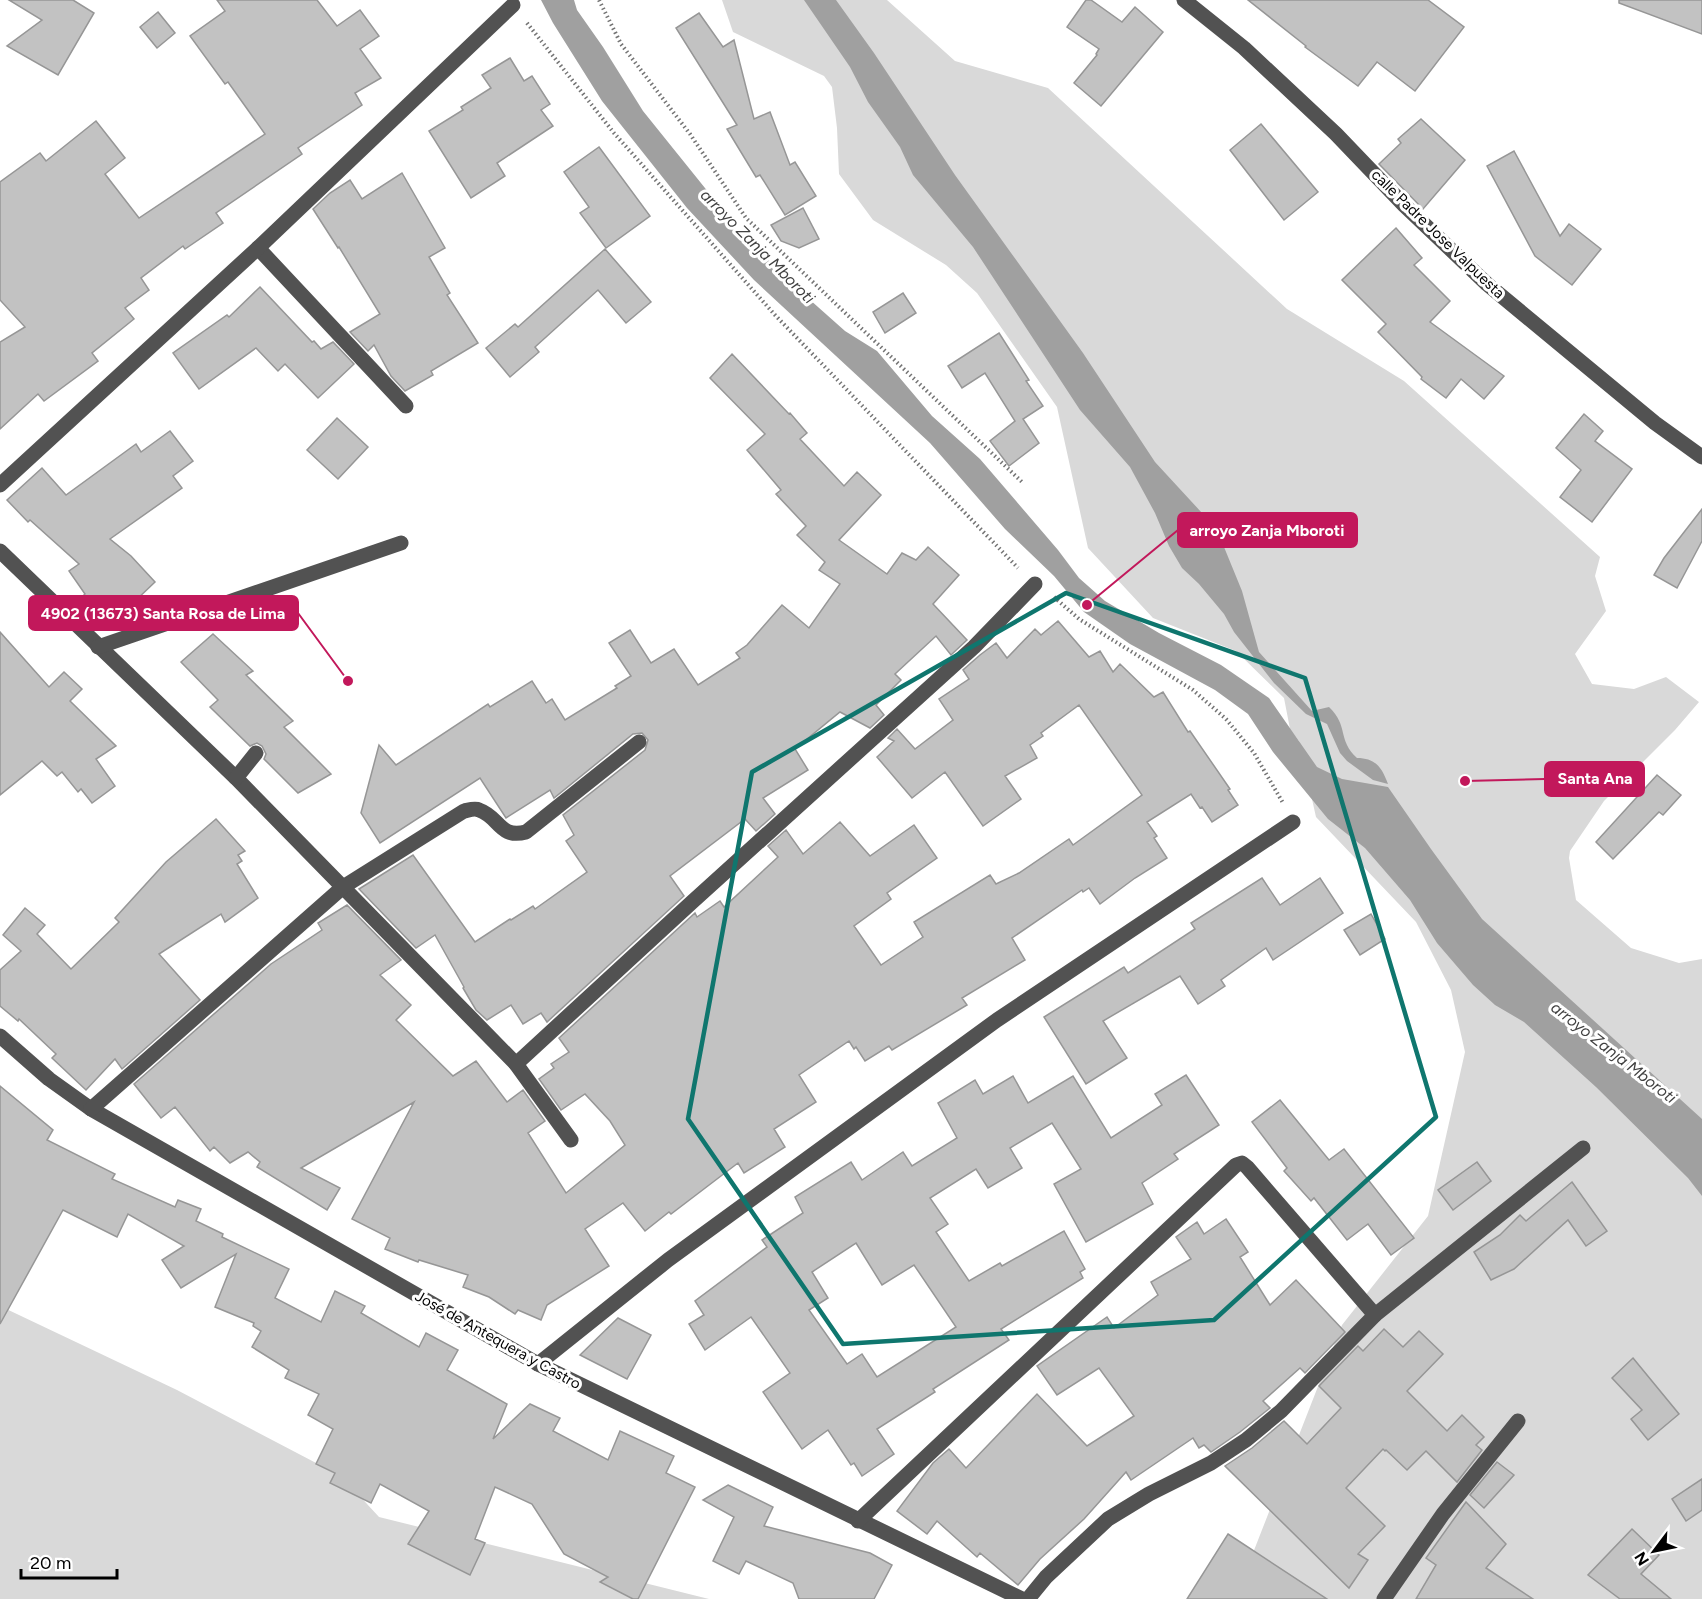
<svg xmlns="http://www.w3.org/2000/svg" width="1702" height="1599" font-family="Figtree,sans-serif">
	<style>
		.green { fill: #d9d9d9 }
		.water { fill: #a0a0a0 }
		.building { fill: #c2c2c2; stroke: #969696; stroke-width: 1.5; fill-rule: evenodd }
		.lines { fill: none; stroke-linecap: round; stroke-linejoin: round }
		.path { stroke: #747474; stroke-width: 4; stroke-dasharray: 1.5 3; stroke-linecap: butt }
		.minor { stroke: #525252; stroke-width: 15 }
		.marked { fill: none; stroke: #0f766e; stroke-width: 4.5; stroke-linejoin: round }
		.labels { text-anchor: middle; stroke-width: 6; stroke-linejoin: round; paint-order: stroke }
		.street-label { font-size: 15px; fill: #000; stroke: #fff }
		.water-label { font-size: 16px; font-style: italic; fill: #414141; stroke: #fff }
		.leader { fill: none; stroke: #c2185b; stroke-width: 2 }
		.callout-dot { fill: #c2185b; stroke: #fff; stroke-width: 2 }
		.callout { fill: #c2185b; stroke: #c2185b; stroke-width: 2 }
		.callout-label { font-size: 16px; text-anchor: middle; font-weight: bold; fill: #fff }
	</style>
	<rect width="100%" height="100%" fill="#fff"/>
	<g class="green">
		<polygon points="722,0 887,0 955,61 1048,88 1287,309 1404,381 1600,557 1595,576 1606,611 1575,654 1592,684 1634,689 1666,677 1699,702 1675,730 1604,801 1570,851 1569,858 1576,900 1631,948 1679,963 1702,959 1702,1599 1235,1599 1342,1325 1428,1216 1465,1052 1451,990 1416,922 1316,817 1299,741 1290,729 1284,698 1236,651 1153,618 1088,548 1057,407 977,293 946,265 873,220 839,174 837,128 832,87 824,76 733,32"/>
		<polygon points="0,1306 177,1390 318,1464 344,1479 379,1517 709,1599 0,1599"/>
	</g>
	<g class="water">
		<polygon points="541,0 574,0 577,10 603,47 643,111 742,234 800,291 845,331 877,351 932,416 980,459 1058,550 1079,578 1105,601 1159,633 1221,665 1269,698 1317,767 1342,779 1388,787 1431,849 1482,919 1702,1119 1702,1196 1688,1178 1596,1087 1524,1022 1495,1005 1473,985 1437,943 1410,900 1365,848 1328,819 1273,752 1248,714 1215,690 1130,644 1084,612 1054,576 1005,529 930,443 754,280 687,208 602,101 553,23"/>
		<path d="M804 0H836L874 53 955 175 1083 353 1155 462 1202 513 1224 547 1242 591 1259 652 1312 711 1329 707C1349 726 1337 740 1357 758 1376 758 1382 768 1388 784L1373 780 1347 761 1340 753 1327 724 1306 714 1274 683 1234 632 1224 614 1199 584 1182 568 1169 546 1155 513 1130 467 1080 410 973 247 913 175 900 147 868 102 850 67Z"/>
	</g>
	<g class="building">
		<polygon points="9,0 73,0 94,13 58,75 7,46 42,20"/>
		<polygon points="217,0 317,0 337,26 360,10 379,36 360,49 381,78 355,93 362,105 298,148 302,154 216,213 223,223 185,249 183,246 141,278 149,290 125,308 134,319 92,353 98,361 44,401 38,394 0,429 0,342 25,327 0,300 0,182 40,153 46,161 96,121 125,158 105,174 139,218 265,134 228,82 225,84 190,36 225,11"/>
		<polygon points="1086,0 1091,0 1122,22 1135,7 1163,32 1101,106 1074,83 1097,55 1096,54 1099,49 1067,27"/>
		<polygon points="1248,0 1428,0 1464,27 1415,91 1377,62 1358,86 1305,47 1306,46"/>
		<polygon points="1619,0 1702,0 1702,34 1619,3"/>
		<polygon points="158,12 175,33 157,48 140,27"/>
		<polygon points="699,13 723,47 734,40 754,119 770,112 790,165 795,162 816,196 785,215 760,175 756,177 727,129 737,125 676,28"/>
		<polygon points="510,58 524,81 532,76 550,104 541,110 553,126 497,163 505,176 471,198 429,131 463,110 461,107 491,88 482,75"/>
		<polygon points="1421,119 1465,160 1423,209 1379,164 1401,143 1398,139"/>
		<polygon points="1261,124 1318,192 1284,220 1230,150"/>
		<polygon points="599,147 650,216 606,248 580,213 589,207 564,172"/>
		<polygon points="1514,151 1560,236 1569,224 1601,249 1572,285 1535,256 1487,166"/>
		<polygon points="402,173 445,248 429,257 450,293 447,295 478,343 431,371 433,375 405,391 391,376 374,345 368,351 350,332 380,314 339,247 338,248 313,209 330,193 350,180 362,199"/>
		<polygon points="803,208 819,239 799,248 781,241 771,225"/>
		<polygon points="1396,228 1422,258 1414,265 1450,301 1430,322 1504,376 1484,399 1461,379 1446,398 1421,379 1422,377 1378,332 1386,324 1342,280"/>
		<polygon points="605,249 651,302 626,323 598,290 535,347 539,352 510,377 486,348 515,324 518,327"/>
		<polygon points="260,287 312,342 314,341 321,349 333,342 354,364 318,398 285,364 278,371 256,348 199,389 173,353 227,315 229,317"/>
		<polygon points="903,293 916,313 885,333 873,312"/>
		<polygon points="999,333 1029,380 1026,381 1043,406 1023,419 1039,443 1009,466 990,441 1015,421 985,373 962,388 948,366"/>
		<polygon points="732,354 789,414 790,413 807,433 800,439 844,486 857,472 881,495 839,540 887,574 902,553 916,560 928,547 959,575 933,604 967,640 951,655 936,636 895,674 901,680 876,705 884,715 870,728 840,712 795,749 808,770 763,798 775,814 756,831 745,819 670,876 684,896 547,1022 541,1013 523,1024 511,1005 487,1020 476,1010 463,988 464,987 435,935 416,948 359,889 413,855 475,942 510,919 511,920 533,906 535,909 587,872 566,841 574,835 563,815 645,750 648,740 642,733 633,734 554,798 550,790 506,818 480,778 380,843 361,813 379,745 396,765 488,704 490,707 532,681 546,703 552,699 565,720 617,688 615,686 631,676 609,643 630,630 651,663 674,649 698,685 740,658 736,653 747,645 782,605 809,628 840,584 819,570 825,562 797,535 806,526 776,494 781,490 747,450 765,434 710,378"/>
		<polygon points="1584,414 1603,431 1595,441 1632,469 1592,522 1560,497 1581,470 1556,448"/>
		<polygon points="337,418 368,447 338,479 307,450"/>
		<polygon points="170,431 193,461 173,476 182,488 110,539 131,556 155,582 111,624 82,597 85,594 69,571 79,564 30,520 28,522 7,500 42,468 66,495 136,444 141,452"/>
		<polygon points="1702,509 1702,541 1677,588 1654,575 1664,558"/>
		<polygon points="1058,621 1089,657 1100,651 1113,672 1120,664 1154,697 1163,692 1188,732 1190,731 1230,789 1228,790 1238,805 1212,822 1202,807 1200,808 1191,794 1147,822 1157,836 1154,838 1167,858 1135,878 1100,904 1089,888 1083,892 1082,890 1012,938 1025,960 962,998 967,1005 892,1050 889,1046 865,1061 856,1047 854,1049 849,1041 799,1075 816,1102 774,1129 785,1147 744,1173 738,1163 671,1214 669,1212 645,1231 623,1203 585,1229 609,1266 547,1305 541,1320 518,1310 515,1314 489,1297 463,1287 468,1275 419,1260 418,1262 385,1249 390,1238 352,1219 414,1102 301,1168 340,1188 327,1210 257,1167 260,1162 248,1152 230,1163 214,1147 210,1151 175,1107 161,1118 134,1084 271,964 322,930 318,923 347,905 401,960 380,975 411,1005 396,1020 453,1076 476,1061 507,1102 523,1090 545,1121 528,1133 566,1193 625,1145 610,1121 585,1094 561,1110 539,1079 554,1068 551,1064 569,1052 559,1038 695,913 697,917 720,901 724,907 778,857 768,846 786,830 803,854 840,822 870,856 914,825 937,858 887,893 891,899 854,926 881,965 923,937 914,922 990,875 996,884 1019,873 1069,839 1073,845 1142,795 1079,705 1041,733 1043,736 1030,745 1037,758 1005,776 1021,799 983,826 945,772 912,798 877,757 894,741 888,738 897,729 915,749 953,720 939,699 969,679 963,670 980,655 996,643 1007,658 1035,629 1041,635"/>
		<polygon points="0,632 49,687 64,672 82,689 70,701 116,746 96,759 115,786 92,803 81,789 78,792 62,772 57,776 42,761 0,795"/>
		<polygon points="213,634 253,671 246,675 293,721 284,727 331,774 298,793 264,759 266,754 262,746 257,743 250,746 210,707 218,700 181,662"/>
		<polygon points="1657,775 1681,795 1663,815 1659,812 1613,859 1596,842"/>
		<polygon points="216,819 245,851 238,855 242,861 237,864 258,898 225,922 221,914 159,954 200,1000 122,1069 115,1059 86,1090 52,1058 56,1054 19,1019 18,1021 0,1006 0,970 21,951 3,935 25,908 45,925 37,934 71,969 119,922 115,918 166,862"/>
		<polygon points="1262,878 1280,905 1320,878 1343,913 1273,960 1266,948 1221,980 1225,986 1198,1004 1180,976 1103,1021 1127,1058 1086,1084 1044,1017 1124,967 1128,973 1195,929 1191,923"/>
		<polygon points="1371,914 1385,939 1360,955 1344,930"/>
		<path d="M1186 1075 1219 1125 1174 1154 1178 1159 1142 1183 1153 1204 1086 1242 1054 1184 1081 1169 1052 1123 1010 1148 1022 1168 988 1188 976 1169 930 1198 948 1224 936 1232 969 1281 1000 1263 1002 1266 1064 1231 1085 1269 1080 1272 1083 1278 1001 1329 1009 1340 933 1389 935 1392 877 1429 894 1454 862 1476 854 1463 851 1465 828 1430 802 1449 763 1392 790 1373 751 1317 705 1350 689 1324 704 1315 695 1301 767 1247 762 1240 803 1213 795 1197 851 1162 862 1180 903 1152 912 1166 957 1138 938 1103 975 1080 983 1094 1013 1076 1028 1103 1073 1076 1111 1138 1162 1105 1155 1094ZM856 1243 882 1285 914 1265 956 1327 877 1377 862 1354 847 1364 809 1310 828 1298 812 1272Z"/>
		<polygon points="0,1086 53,1130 47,1140 115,1174 112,1179 175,1207 178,1200 201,1209 196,1221 223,1234 222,1237 289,1269 275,1298 321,1322 335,1291 365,1306 361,1313 419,1347 426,1333 458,1350 447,1370 507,1404 493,1439 530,1404 560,1418 553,1431 608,1460 620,1431 674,1456 666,1473 695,1487 638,1599 633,1599 600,1582 608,1577 564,1554 532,1504 495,1487 475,1539 485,1543 470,1575 408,1544 429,1511 380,1484 371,1503 330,1483 335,1473 316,1464 333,1429 308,1415 319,1394 285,1378 289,1370 252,1347 261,1331 253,1326 254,1323 215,1307 236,1254 181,1288 162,1260 184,1246 128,1214 117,1237 63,1210 0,1324"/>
		<polygon points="1280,1100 1329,1160 1344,1149 1414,1238 1391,1255 1368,1224 1347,1240 1314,1198 1311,1201 1284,1171 1287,1168 1252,1122"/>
		<polygon points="1477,1162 1491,1181 1453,1210 1438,1190"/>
		<polygon points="1572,1182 1607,1231 1586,1246 1568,1220 1514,1269 1491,1280 1474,1252 1500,1235 1520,1215 1526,1221"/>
		<polygon points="1226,1219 1248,1252 1240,1257 1270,1305 1296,1280 1345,1332 1305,1373 1300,1368 1263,1401 1270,1408 1240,1432 1211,1452 1204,1445 1199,1448 1193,1438 1131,1480 1126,1472 1084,1519 1040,1559 1018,1585 980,1553 977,1557 937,1521 927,1534 897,1511 933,1463 949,1449 966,1468 1037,1394 1087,1446 1134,1416 1099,1368 1057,1395 1037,1366 1107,1317 1114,1328 1158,1295 1151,1282 1191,1259 1176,1237 1197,1222 1204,1234"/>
		<polygon points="618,1318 651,1335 627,1379 580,1355"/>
		<polygon points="1384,1329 1403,1347 1419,1331 1443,1354 1407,1391 1447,1431 1462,1415 1484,1437 1476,1445 1482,1450 1457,1482 1426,1451 1407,1470 1386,1450 1385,1451 1383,1449 1346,1488 1385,1526 1358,1554 1368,1560 1349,1588 1225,1466 1252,1448 1284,1421 1307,1444 1341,1408 1319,1386 1358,1346 1363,1351"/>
		<polygon points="1633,1358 1679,1414 1648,1440 1631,1419 1642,1410 1612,1378"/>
		<polygon points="1497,1462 1514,1475 1484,1508 1470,1495"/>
		<polygon points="1702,1479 1702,1510 1686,1521 1672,1499"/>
		<polygon points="728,1485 773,1507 764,1526 870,1553 892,1565 874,1599 799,1599 793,1583 746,1561 739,1574 713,1561 734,1517 703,1500"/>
		<polygon points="1466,1502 1506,1544 1486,1568 1533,1599 1416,1599 1436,1565 1426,1558"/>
		<polygon points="1632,1529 1659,1555 1641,1574 1671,1599 1620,1599 1588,1575"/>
		<polygon points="1228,1534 1327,1599 1187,1599"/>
	</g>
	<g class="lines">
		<g class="path">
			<polyline points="599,0 621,44 690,134 746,218 1022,482"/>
			<polyline points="527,23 614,133 775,315 1018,568"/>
			<polyline points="1054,597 1079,619 1193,690 1226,719 1254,753 1283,803"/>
		</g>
		<g class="minor">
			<polyline points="1184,0 1244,48 1336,134 1404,205 1487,284 1655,423 1702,457"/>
			<polyline points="258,248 406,406"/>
			<polyline points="0,485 258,248 513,5"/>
			<polyline points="0,551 236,778 516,1064 571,1140"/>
			<polyline points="98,647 401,543"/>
			<polyline points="236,778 256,753"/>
			<polyline points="0,1036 49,1079 91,1109 538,1364 1022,1599"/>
			<polyline points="516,1064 691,903 974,647 1035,584"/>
			<path d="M91 1109 343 887 464 811C469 810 475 808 479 810 500 817 499 839 526 832L639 742"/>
			<polyline points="538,1364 668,1260 997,1020 1293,822"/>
			<polyline points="858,1521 1236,1165 1242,1163 1247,1167 1375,1315"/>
			<polyline points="1028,1599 1046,1577 1108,1519 1149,1494 1211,1463 1246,1440 1281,1411 1375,1315 1583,1148"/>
			<polyline points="1384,1599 1443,1514 1518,1421"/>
		</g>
	</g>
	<path class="marked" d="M1066 593 1305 678 1436 1117 1214 1320 843 1344 688 1119 752 772Z"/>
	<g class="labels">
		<g class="street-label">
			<text transform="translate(1438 234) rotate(44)" y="5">calle Padre Jose Valpuesta</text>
			<text transform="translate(498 1340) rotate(29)" y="5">José de Antequera y Castro</text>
		</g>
		<g class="water-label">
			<text transform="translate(758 246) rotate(45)" y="6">arroyo Zanja Mboroti</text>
			<text transform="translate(1614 1052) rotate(38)" y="6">arroyo Zanja Mboroti</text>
		</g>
	</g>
	<path class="leader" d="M1087 605L1178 530M348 681L298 613M1465 781L1545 779"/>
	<g class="callout-dot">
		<circle cx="1087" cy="605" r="6"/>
		<circle cx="348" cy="681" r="6"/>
		<circle cx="1465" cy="781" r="6"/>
	</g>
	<g class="callout">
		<rect x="1178" y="513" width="179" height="34" rx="6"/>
		<rect x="29" y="596" width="269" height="34" rx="6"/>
		<rect x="1545" y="762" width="99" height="34" rx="6"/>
	</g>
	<g class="callout-label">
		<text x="1267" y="536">arroyo Zanja Mboroti</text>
		<text x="163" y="619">4902 (13673) Santa Rosa de Lima</text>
		<text x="1595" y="784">Santa Ana</text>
	</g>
	<g transform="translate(1654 1551) rotate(238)" stroke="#ffffff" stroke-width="4.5" paint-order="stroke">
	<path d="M0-4.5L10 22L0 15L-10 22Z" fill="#000000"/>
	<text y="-9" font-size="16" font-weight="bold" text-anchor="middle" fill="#000000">N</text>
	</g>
	<path d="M21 1569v9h96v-9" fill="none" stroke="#000000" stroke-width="3"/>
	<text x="30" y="1569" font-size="18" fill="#000000" stroke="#ffffff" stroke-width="4.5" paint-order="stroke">20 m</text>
</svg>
